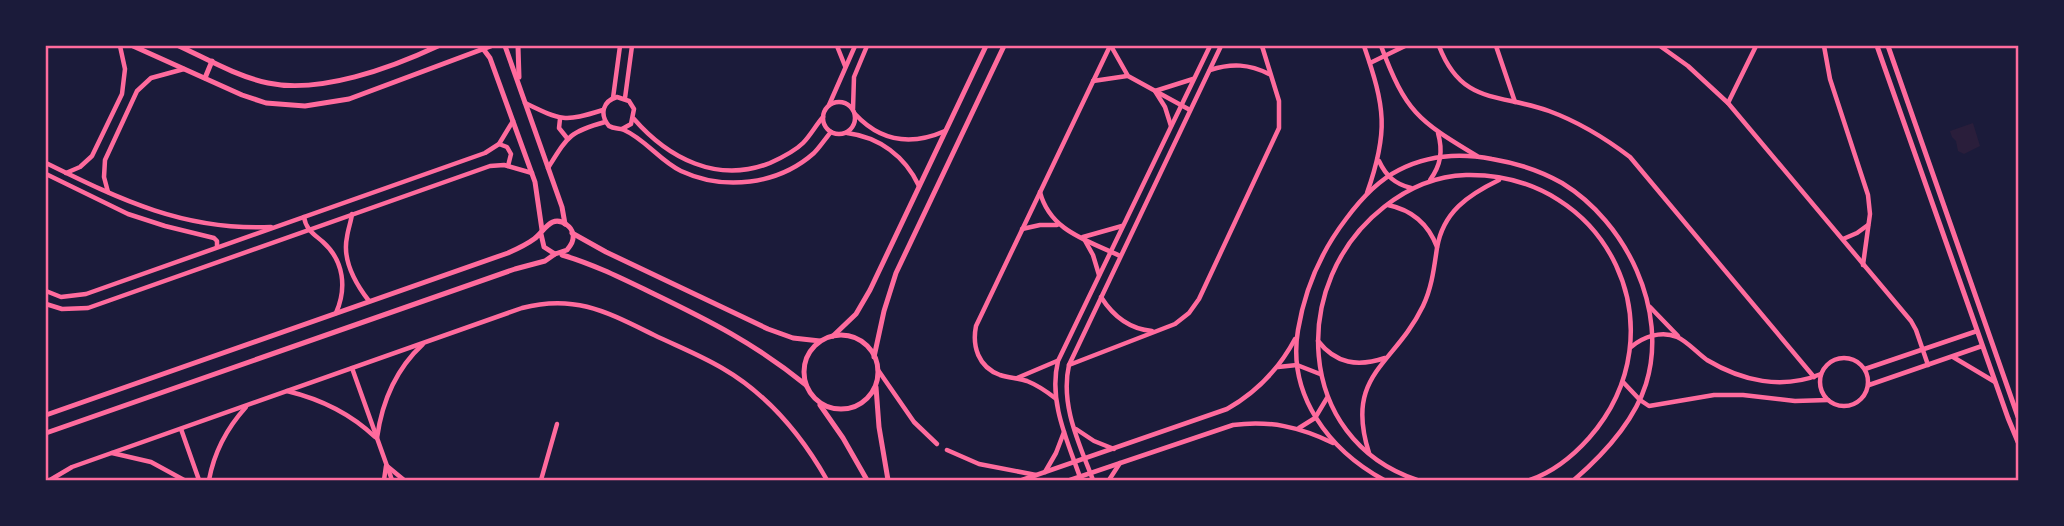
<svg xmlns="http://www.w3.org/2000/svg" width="2064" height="526" font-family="'Alegreya Sans',sans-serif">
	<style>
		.green { fill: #2a1e3b }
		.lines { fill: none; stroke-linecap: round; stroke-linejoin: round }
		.minor { stroke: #ff6b9d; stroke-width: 4.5 }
		.tertiary { stroke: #ff6b9d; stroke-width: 5 }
		.neatline { fill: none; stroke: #ff6b9d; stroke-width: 2.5 }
	</style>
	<rect width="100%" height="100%" fill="#1b1b3a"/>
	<polygon class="green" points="1973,123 1980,146 1964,154 1958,151 1956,141 1952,137 1950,131"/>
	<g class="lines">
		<g class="minor">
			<polyline points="837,46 845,66"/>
			<polyline points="1111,46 1128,76 1190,110"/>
			<path d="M1364 46C1385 107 1389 131 1367 193"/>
			<path d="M1381 46C1406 112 1417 120 1477 156"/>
			<path d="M1439 46C1462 106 1500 93 1549 111 1579 122 1605 138 1630 157L1814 377"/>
			<polyline points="1496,46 1515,102"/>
			<polyline points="1660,46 1688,66 1728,103 1911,321 1916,330 1928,365"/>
			<polyline points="1824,46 1830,79 1868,195 1870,214 1863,265"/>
			<polyline points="1370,63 1405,46"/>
			<path d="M1210 70C1232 63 1249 64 1269 74"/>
			<polyline points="1093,81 1127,76"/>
			<polyline points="613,98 620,46"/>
			<polyline points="625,98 632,46"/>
			<circle cx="839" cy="118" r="16"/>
			<path d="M525 103C562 121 564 122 603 110"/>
			<polyline points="1728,103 1756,46"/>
			<polyline points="829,105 855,46"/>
			<polyline points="853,109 854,77 867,46"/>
			<path d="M855 114C881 142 911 146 945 131"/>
			<polyline points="560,119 559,128 567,138"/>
			<path d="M634 119C668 158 717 184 770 163 781 158 794 152 803 143 810 136 816 125 823 117"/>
			<polyline points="1171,126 1165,107 1155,91 1193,79"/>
			<path d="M622 129 631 124 634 109 629 101 617 97C603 101 599 114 609 126 614 129 619 128 624 130 645 139 660 161 681 171 724 191 778 185 814 153 820 147 825 139 831 132"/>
			<path d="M847 133C879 137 905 156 919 186"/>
			<polyline points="499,144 507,147 511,154 508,166"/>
			<path d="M1379 161C1386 176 1395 184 1411 188"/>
			<path d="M46 163C121 200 185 231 271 227"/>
			<path d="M548 168C568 136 569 132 605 122"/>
			<polyline points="66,173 80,167 92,156 122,94 125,69 120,46"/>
			<polyline points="46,174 128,214 165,226 214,238 217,241 217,247"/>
			<path d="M1430 180C1441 165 1443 151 1438 133"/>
			<polyline points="108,192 104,177 105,160 137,91 151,78 184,69"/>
			<path d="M1040 192C1050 231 1087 240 1120 256"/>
			<path d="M1388 205C1412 210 1428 223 1437 247"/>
			<path d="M352 214C351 222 348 229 347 237 342 260 355 283 369 301"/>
			<path d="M304 217C306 230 314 234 323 242 344 261 347 288 336 313"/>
			<polyline points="1022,229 1040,225 1057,225"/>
			<polyline points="1843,239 1857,233 1868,225"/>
			<polyline points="1099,275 1093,255 1083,237 1122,226"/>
			<polyline points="46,291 61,297 86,294 485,153 499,144 513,121"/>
			<path d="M1101 297C1113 316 1129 329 1152 331"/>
			<polyline points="46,304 62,309 88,308 490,166 504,165 532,173"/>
			<polyline points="1650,307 1678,336"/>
			<path d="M1318 341C1336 364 1358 367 1385 358"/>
			<path d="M1631 347C1643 337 1661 330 1677 337 1687 341 1697 353 1707 360 1742 381 1782 390 1821 374"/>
			<polyline points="1953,357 1995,382"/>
			<circle cx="1844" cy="382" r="24"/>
			<polyline points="1069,365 1175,324 1189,313 1199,299 1279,128 1279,101 1262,46"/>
			<polyline points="1278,367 1297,365 1320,374"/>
			<polyline points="352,368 392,480"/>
			<polyline points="1865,369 1977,331"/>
			<polyline points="878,370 914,422 937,444"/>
			<polyline points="1017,378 1057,361"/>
			<polyline points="1623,382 1640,400 1649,406 1714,395 1743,395 1795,401 1828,400"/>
			<polyline points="1869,385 1982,346"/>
			<path d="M287 391C320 399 350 413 375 437"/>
			<path d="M1055 398C1046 391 1037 385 1027 381 1018 378 1009 378 1000 375 978 367 972 346 976 326L1110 46"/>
			<polyline points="1299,428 1315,418 1327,398"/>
			<polyline points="181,429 199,480"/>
			<polyline points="1076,429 1094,441 1114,449"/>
			<path d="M377 438C382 401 396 369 423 344"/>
			<polyline points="947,450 979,464 1036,475"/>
			<polyline points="112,453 151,462 184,480"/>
			<path d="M1369 453C1344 374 1394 366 1423 306 1432 287 1434 268 1437 248 1443 212 1468 195 1499 180"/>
			<polyline points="387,466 404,480"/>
			<polyline points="1045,472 1056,453 1064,432"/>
			<path d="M50 480 72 467 522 308C575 294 607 312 654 335 677 346 700 355 722 368 767 394 802 436 827 480"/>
			<path d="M209 480C214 453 227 428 246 407"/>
			<polyline points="384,480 386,466"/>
			<polyline points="541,480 557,424"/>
			<path d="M1022 480 1227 409C1257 392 1279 369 1295 339"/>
			<path d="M1070 480 1233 425C1269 420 1300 427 1333 443"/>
			<path d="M1081 480C1068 442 1048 402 1058 361L1210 46"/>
			<path d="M1093 480C1079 443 1060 405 1069 365L1221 46"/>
			<polyline points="1109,480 1120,463"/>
			<path d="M1384 480C1329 450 1287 395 1298 330 1305 288 1320 253 1346 219 1360 200 1377 181 1399 170 1428 155 1461 153 1492 159 1516 163 1541 171 1562 183 1626 222 1669 310 1646 384 1634 422 1604 454 1574 480"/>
			<path d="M1417 480C1294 439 1289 281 1384 207 1408 188 1435 176 1466 175 1608 172 1683 331 1589 438 1573 456 1553 472 1530 480"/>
		</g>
		<g class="tertiary">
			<polyline points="133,46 242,95 266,103 305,106 349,99 491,46"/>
			<path d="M179 46C207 59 236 76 268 83 320 94 391 68 438 46"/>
			<polyline points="481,46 490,58 535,182 542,230"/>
			<polyline points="505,46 562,207 565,224"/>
			<polyline points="518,46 519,77"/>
			<polyline points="1877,46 2008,418 2018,442"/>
			<polyline points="1888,46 2018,417"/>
			<polyline points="205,78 212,61"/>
			<polyline points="572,233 606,252 768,329 793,338 820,341"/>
			<path d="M562 255C593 264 621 278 650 292 710 321 754 343 806 385"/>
			<circle cx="841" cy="372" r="37"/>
			<polyline points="833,336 856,314 870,290 986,46"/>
			<polyline points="874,357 884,311 896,273 1004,46"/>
			<polyline points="876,387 879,427 888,480"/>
			<polyline points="820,405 843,438 867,480"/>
			<path d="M46 415 508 253C517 249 526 245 534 239 544 232 551 213 567 225 570 227 572 230 573 234 574 241 571 245 567 250L555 254 544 247 541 234"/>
			<polyline points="46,433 515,269 545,261 555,254"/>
		</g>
	</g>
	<rect width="2064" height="526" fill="none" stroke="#1b1b3a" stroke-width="94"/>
	<rect x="47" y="47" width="1970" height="432" class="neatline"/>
</svg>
